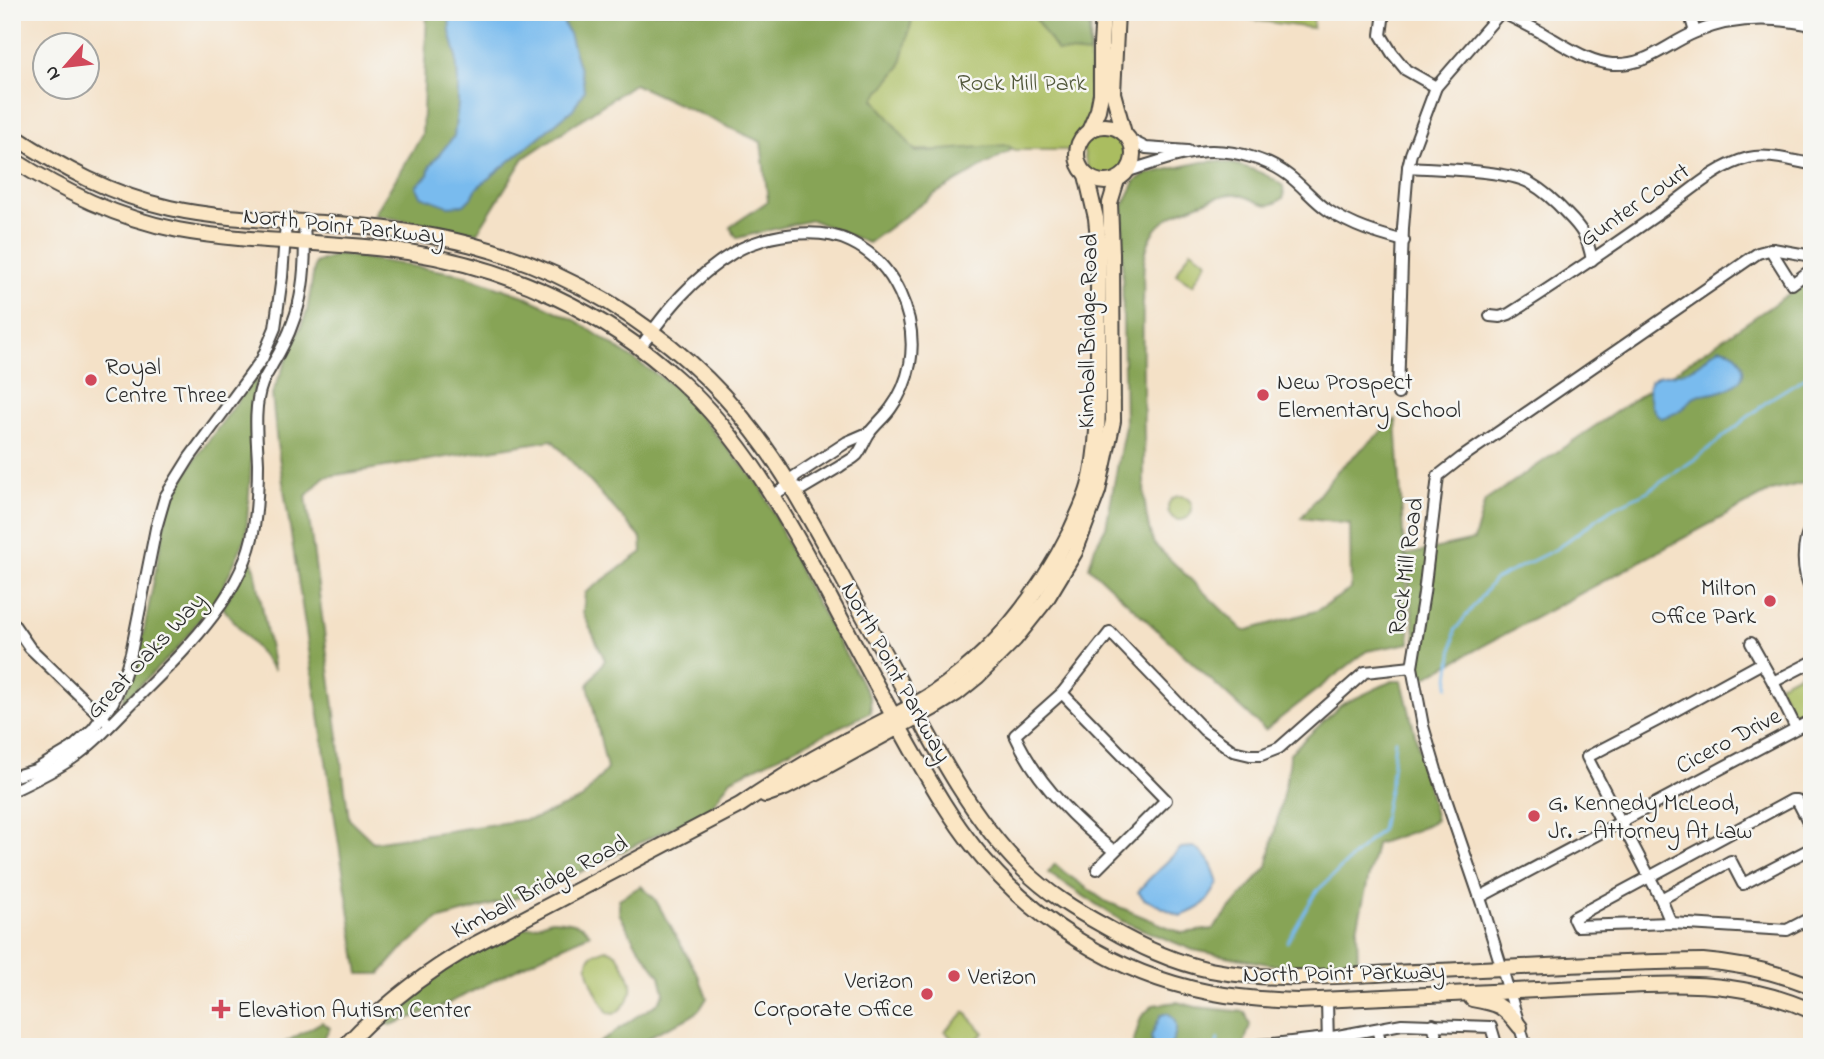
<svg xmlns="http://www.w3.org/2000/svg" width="1824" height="1059" font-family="'Indie Flower',sans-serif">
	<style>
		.green { fill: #aabd61; stroke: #6a7446; stroke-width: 2 }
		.forest { fill: #87a457; stroke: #596841; stroke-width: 2; fill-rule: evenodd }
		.water { fill: #79bbee; stroke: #52738c; stroke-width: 2 }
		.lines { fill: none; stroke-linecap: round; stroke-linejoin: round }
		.stream { stroke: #79bbee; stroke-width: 2.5 }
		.street-casing { stroke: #494642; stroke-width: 14 }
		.secondary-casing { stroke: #494642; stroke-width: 18 }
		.street { stroke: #fff; stroke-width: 10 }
		.secondary { stroke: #fbe6c4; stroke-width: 14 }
		.poi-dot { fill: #d1495b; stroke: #f6f6f2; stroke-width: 2.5 }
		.labels { text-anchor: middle; stroke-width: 5; stroke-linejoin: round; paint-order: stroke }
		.park-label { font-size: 24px; fill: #51573b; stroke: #f6f6f2 }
		.street-label { font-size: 24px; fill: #2b2b2b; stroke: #f6f6f2 }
		.poi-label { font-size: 24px; fill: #2b2b2b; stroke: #f6f6f2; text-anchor: start }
	</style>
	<rect width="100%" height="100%" fill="#f6f6f2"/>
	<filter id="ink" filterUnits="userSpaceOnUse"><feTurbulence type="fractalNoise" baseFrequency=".0143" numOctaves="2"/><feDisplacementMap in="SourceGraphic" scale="14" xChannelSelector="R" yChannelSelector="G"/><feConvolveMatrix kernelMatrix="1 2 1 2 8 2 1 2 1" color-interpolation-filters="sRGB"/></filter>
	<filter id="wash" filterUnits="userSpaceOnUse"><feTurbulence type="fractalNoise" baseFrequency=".00686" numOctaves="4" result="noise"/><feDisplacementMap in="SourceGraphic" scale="28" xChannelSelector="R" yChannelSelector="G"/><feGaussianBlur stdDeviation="1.57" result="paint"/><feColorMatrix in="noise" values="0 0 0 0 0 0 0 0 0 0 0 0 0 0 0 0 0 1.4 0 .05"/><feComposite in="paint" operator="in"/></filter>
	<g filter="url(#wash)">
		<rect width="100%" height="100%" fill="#f4e1c7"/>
		<g class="green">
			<path d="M818 12H1091L1089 137C1105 120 1125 128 1127 152 1128 166 1114 184 1099 178 1088 175 1085 160 1084 150H884Z"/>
			<polygon points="1221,12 1314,12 1313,28 1260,21"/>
			<polygon points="1191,250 1207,261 1193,285 1176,274"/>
			<circle cx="1180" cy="508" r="12"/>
			<polygon points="1812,667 1812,716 1798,723 1778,685"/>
			<path d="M606 949 616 953C631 977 642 995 614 1014L608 1013C601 1002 580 968 591 956 594 953 601 951 606 949Z"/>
			<polygon points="965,1012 984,1033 969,1047 959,1047 945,1031"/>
		</g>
		<g class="forest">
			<polygon points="427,12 914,12 900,67 874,99 916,152 1007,145 1013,149 935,194 868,243 812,220 737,238 730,227 768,201 761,142 634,84 524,158 477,233 374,215 422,135"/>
			<polygon points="1031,12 1090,12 1089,54 1057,51"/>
			<path d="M1218 161C1242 165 1264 171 1283 186L1284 197C1265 215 1255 196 1235 194 1224 193 1180 210 1170 217 1155 227 1148 239 1145 256 1142 271 1144 289 1143 304 1142 347 1143 390 1144 433 1145 470 1140 509 1154 544L1244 631 1316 611 1351 589 1350 524 1301 518 1338 470 1396 419 1410 643 1367 651 1265 730 1089 567 1095 547 1106 527 1125 425 1122 264 1123 206 1136 180 1147 174 1202 162Z"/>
			<path d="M338 254 461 274 524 296 577 321 675 387 762 488 803 578 870 698 871 712 731 779 710 809 541 891 437 920 400 951 380 974H359L277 444 272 394 307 312 315 263ZM552 440 641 538 642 552 585 593 583 613 605 660 588 685 607 769 582 799 536 818 373 842 349 819 306 496 324 477Z"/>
			<polygon points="1812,278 1812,481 1771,491 1420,680 1406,555 1474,540 1485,501"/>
			<polygon points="258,377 251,403 251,466 246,537 221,592 176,650 125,700 123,699 144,631 168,507 195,459 249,386"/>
			<polygon points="248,562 252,562 255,569 274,670 223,608"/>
			<polygon points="1392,681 1402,681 1436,820 1417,830 1376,844 1357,929 1358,967 1274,965 1193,950 1122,921 1048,873 1055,864 1064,872 1105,901 1182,933 1213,929 1267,867 1289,767 1290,753 1341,705"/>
			<path d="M641 886 655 899 699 977 707 998C704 1002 701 1009 697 1012 681 1026 653 1027 642 1047H594L634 1018 657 1004 664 993 660 976 635 942 619 913V899Z"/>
			<path d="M551 920C564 921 583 922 590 934L542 956 443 1006 391 1025 382 1023 381 1017 454 960 520 928 535 926Z"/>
			<polygon points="1177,1002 1196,1007 1245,1012 1250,1025 1243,1047 1132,1047 1141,1017 1153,1005"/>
			<polygon points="322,1022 330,1028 318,1047 277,1047"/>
		</g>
		<g class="water">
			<polygon points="449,12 558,12 569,34 583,80 584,91 573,109 477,188 472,197 464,205 448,206 421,196 416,186 428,175 430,166 454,136 458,105 458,82 456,54 450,32"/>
			<path d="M1720 348C1732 350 1735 351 1741 362 1751 382 1725 392 1708 394 1702 395 1703 393 1698 395 1691 398 1687 405 1681 410 1675 414 1668 416 1661 418 1652 411 1651 404 1649 394 1645 377 1659 375 1672 374 1680 373 1687 371 1694 367 1705 362 1708 353 1720 348Z"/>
			<path d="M1194 847C1209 857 1213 866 1218 883 1208 903 1201 909 1180 916L1144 899 1138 892 1148 880 1181 848Z"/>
			<path d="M1168 1013C1181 1023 1176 1034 1170 1047H1152L1151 1036 1161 1015Z"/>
		</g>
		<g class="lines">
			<g class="stream">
				<polyline points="1448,687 1455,630 1494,580 1556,549 1611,509 1648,491 1701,455 1770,399 1812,373"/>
				<polyline points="1287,942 1316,892 1381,830 1391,780 1395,740"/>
				<polyline points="1216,1047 1218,1039"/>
			</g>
		</g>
	</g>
	<g filter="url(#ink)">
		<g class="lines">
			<g class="street-casing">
				<g id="street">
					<polyline points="1384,12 1381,35 1392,53 1406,70 1436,87"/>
					<path d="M1501 12C1517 20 1534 28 1549 37 1569 48 1589 62 1612 64 1648 66 1666 44 1696 32 1732 17 1774 17 1812 25"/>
					<polyline points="1689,12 1695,32"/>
					<polyline points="1130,140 1146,148 1188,151"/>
					<path d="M1408 167C1437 169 1507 170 1530 183 1544 191 1557 203 1567 214 1583 230 1588 239 1592 260"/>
					<path d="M1128 171C1155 163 1184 151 1212 151 1238 151 1268 160 1288 175 1303 186 1314 201 1329 211 1354 227 1375 233 1404 241"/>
					<polyline points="1770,249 1792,284 1812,269"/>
					<path d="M1490 316 1500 317 1509 314C1561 281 1611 247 1661 212 1689 193 1714 167 1748 158 1768 153 1792 161 1812 164"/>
					<path d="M640 348C667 310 692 278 733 253 764 234 818 226 851 242 895 263 918 318 910 364 907 379 900 396 891 408 885 417 876 424 870 432 865 439 862 449 857 455 852 460 844 463 839 467 827 474 814 482 802 489L790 485"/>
					<polyline points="1398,394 1403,228 1408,167 1411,154 1436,87 1501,12"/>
					<polyline points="773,495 790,485 795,476 847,442 870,432"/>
					<path d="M1812 524C1801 544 1801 572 1812 592"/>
					<polyline points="12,622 30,648 106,721"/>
					<polyline points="1751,643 1773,682"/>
					<polyline points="1062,693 1166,800 1097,869"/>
					<polyline points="1796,728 1773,682 1812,662"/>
					<polyline points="12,777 35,770 72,748 93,729 113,702 123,679 131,653 156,528 165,497 190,457 262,359 275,328 282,277 286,222"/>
					<path d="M12 791C33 781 54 771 73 758 96 742 115 720 135 700 182 653 244 596 254 527 257 507 258 484 258 463 257 439 253 407 262 384 264 378 269 371 272 365 280 352 288 337 293 322 305 292 306 255 304 222"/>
					<polyline points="1812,829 1797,800 1792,800 1573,918 1577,926 1671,923 1787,930 1812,917"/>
					<path d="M1114 851C1074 820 1036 782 1015 735L1062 693 1110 632 1204 730 1233 751 1250 755H1261L1279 748 1365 672 1412 667"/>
					<polyline points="1480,897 1812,720"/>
					<polyline points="1661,899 1731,861 1743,884 1812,848"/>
					<polyline points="1671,923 1661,899 1587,757 1658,720 1762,663"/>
					<polyline points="1327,999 1328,1047"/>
					<polyline points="1433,1024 1439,1047"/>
					<polyline points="1377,1029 1382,1047"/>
					<polyline points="1256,1045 1273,1044 1327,1038 1402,1024 1491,1027 1497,1047"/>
					<polyline points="1526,1047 1483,907 1436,770 1423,726 1412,667 1424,593 1438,476 1461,458 1758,253 1773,249 1812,256"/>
				</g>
			</g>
			<g class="secondary-casing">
				<g id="secondary">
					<polyline points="1117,12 1113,93 1124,133"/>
					<circle cx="1105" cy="154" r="28"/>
					<polyline points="1089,131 1098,110 1101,94 1101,45 1103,12"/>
					<path d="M12 135C62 168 112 195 170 208 218 219 274 220 323 223 429 230 515 247 608 302 663 336 714 379 753 431 785 472 809 517 834 562 858 607 884 652 908 697 940 757 974 820 1022 868 1047 893 1075 910 1106 927 1139 946 1172 962 1210 970 1271 982 1333 976 1394 973 1497 969 1600 962 1703 961 1741 964 1776 972 1812 986"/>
					<path d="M12 159C64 192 117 218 178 230 254 244 332 240 408 252 510 268 604 311 680 381 742 438 782 509 822 583 852 639 881 695 912 750 931 783 950 817 974 847 1032 920 1116 974 1208 992 1238 998 1268 1000 1298 1001L1645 985C1705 983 1756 986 1812 1011"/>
					<polyline points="765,795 785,788 820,770 933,708 957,693 978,676 1015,639 1046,600 1075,552 1098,491 1113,421 1112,254 1110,203 1117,180"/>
					<path d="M1472 999C1499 1004 1503 1005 1520 1027"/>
					<path d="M344 1047C381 1007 422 975 468 948L740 805C775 781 811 759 849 739 876 724 906 711 932 694 993 654 1039 594 1071 530 1077 516 1085 501 1089 486 1099 447 1098 405 1098 365 1098 322 1098 280 1098 238L1096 218 1086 175"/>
				</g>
			</g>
			<use href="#street" class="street"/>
			<use href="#secondary" class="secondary"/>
		</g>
	</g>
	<g class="poi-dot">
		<circle cx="91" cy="380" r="7"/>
		<circle cx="1263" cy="395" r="7"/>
		<circle cx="1770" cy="601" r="7"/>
		<circle cx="1534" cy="816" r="7"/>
		<circle cx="954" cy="976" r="7"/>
		<circle cx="927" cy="994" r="7"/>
		<path d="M217.5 998.5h7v7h7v7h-7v7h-7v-7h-7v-7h7z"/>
	</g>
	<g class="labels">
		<g class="park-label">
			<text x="1022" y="90">Rock Mill Park</text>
		</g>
		<g class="street-label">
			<text transform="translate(1634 204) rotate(-35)" y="8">Gunter Court</text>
			<text transform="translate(344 225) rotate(6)" y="8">North Point Parkway</text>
			<text transform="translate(1087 331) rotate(-89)" y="8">Kimball Bridge Road</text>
			<text transform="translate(1405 566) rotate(-82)" y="8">Rock Mill Road</text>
			<text transform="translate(145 655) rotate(-47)" y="8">Great Oaks Way</text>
			<text transform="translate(897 672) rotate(61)" y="8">North Point Parkway</text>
			<text transform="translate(1728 740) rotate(-28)" y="8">Cicero Drive</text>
			<text transform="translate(539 886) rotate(-28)" y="8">Kimball Bridge Road</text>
			<text transform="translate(1344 972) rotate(-1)" y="8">North Point Parkway</text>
		</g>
		<g class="poi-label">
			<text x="105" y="374">Royal<tspan x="105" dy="28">Centre Three</tspan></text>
			<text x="1277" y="389">New Prospect<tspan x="1277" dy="28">Elementary School</tspan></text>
			<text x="1756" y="595" text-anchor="end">Milton<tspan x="1756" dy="28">Office Park</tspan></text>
			<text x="1548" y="810">G. Kennedy McLeod,<tspan x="1548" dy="28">Jr. - Attorney At Law</tspan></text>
			<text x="968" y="984">Verizon</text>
			<text x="913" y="988" text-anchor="end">Verizon<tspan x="913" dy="28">Corporate Office</tspan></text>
			<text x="237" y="1017">Elevation Autism Center</text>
		</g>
	</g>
	<rect width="1824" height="1059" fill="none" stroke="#f6f6f2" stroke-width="42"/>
	<g transform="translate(66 66) rotate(242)"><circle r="33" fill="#f6f6f2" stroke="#a5a5a2" stroke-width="2"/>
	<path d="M0-5L12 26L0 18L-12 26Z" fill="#d1495b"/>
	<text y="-10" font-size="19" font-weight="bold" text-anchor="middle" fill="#2b2b2b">N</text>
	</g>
</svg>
